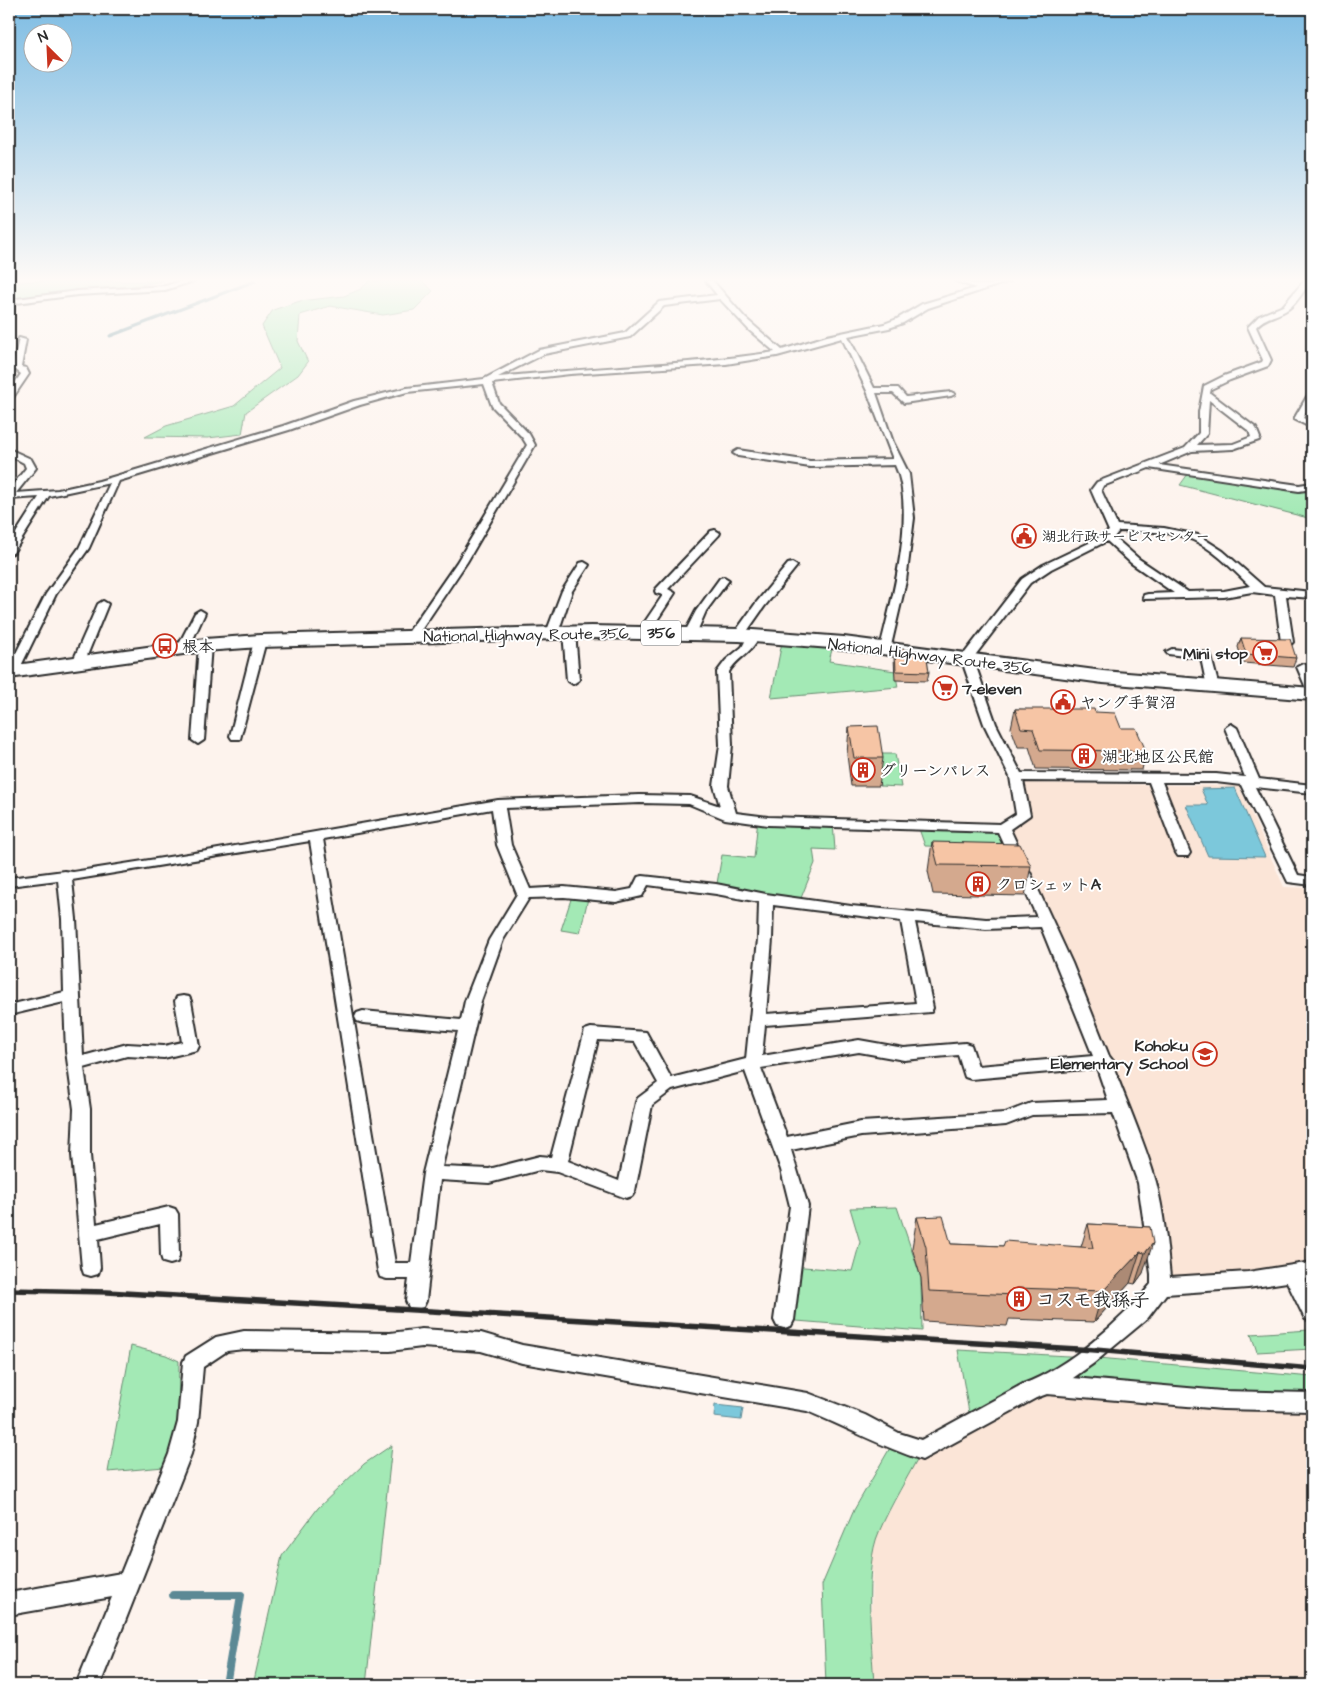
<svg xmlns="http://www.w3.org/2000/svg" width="1321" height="1694" font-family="'Architects Daughter','Klee One',sans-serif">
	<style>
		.built { fill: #fbe5d7 }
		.green { fill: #a3e9b5; stroke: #678a70 }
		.water { fill: #7cc8db; stroke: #5c8995 }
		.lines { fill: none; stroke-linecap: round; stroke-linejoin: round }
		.stream-far1 { stroke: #5c8995; stroke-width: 3 }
		.stream { stroke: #5c8995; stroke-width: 8 }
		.street-casing { stroke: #2b2b2b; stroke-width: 4 }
		.highway-casing { stroke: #2b2b2b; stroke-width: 4 }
		.street { fill: #fff; fill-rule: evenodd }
		.highway { fill: #fff; fill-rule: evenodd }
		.rail { stroke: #2b2b2b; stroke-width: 5.5 }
		.wall { fill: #d4a98e; stroke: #2b2b2b }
		.shaded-wall { fill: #ac8a74; stroke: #2b2b2b }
		.building { fill: #f6c5a5; stroke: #2b2b2b }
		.labels { text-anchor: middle; stroke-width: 4; stroke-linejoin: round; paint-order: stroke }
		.far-poi-label { font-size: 14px; font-weight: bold; fill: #2b2b2b; stroke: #fff; text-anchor: start }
		.shield { fill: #fff; stroke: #6b6b6b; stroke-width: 1 }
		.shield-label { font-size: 15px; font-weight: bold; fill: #2b2b2b }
		.street-label { font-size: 16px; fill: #2b2b2b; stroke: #fff }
		.poi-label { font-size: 16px; font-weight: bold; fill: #2b2b2b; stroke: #fff; text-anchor: start }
		.near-poi-label { font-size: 19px; font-weight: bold; fill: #2b2b2b; stroke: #fff; text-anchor: start }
	</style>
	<rect width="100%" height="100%" fill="#fdf3ed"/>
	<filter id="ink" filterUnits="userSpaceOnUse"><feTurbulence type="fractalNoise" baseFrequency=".02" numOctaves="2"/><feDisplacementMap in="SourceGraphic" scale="10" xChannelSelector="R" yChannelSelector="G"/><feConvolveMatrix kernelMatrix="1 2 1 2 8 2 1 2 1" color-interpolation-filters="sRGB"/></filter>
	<g filter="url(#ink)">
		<g class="built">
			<polygon points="1016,777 1024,783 1239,786 1284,887 1312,888 1312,1269 1292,1273 1161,1286 1148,1186 1003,828 1023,815"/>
			<polygon points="1047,1385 1312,1402 1312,1685 874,1685 871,1623 872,1557 878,1533 922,1450"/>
		</g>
		<g class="green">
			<polygon points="33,281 163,281 127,287 9,299 9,283"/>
			<polygon points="369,281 422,281 433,291 414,310 383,315 330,306 300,315 298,341 308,362 298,375 246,412 242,434 208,438 145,437 166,426 234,406 280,368 262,326 273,310 300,301 344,296 361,289"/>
			<polygon points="1188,474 1312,493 1312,519 1180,485"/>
			<polygon points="783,637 834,642 829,661 895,671 898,687 771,698"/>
			<polygon points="875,754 895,754 901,787 880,786"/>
			<polygon points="758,819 833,823 835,850 813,849 815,863 799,903 716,889 722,855 754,858"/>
			<polygon points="918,826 1003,828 1013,848 925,846"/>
			<polygon points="573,893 589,894 580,933 561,930"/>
			<polygon points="897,1207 921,1278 922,1331 784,1320 792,1266 852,1271 860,1242 850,1208"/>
			<polygon points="1309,1330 1312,1336 1312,1349 1257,1352 1251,1334"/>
			<polygon points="131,1346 166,1355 179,1361 178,1421 164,1467 108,1472"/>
			<polygon points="958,1350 1087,1357 1312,1377 1312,1402 1047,1385 971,1424"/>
			<path d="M894 1441 922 1450C908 1477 891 1504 879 1532 863 1567 872 1646 874 1685H826L822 1585 854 1510Z"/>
			<polygon points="392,1445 366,1685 253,1685 282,1556 318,1508 364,1464"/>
		</g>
		<g class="water">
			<polygon points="1235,788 1265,857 1208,856 1186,805 1208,805 1201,789"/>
			<polygon points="715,1405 743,1408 741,1420 714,1417"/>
		</g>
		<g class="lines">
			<polyline class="stream-far1" points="110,336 255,281"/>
			<polyline class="stream" points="173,1595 241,1595 226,1685"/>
			<g class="street-casing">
				<g id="street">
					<polygon points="182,281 194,281 165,290 77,295 9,304 9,300 77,291 165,286"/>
					<path d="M706 281H713L745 318 782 350 827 336 884 324 897 319 922 304 976 288 956 281C965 281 978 286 985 285 994 285 1001 281 1010 281L928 308 903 323 889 328 848 336 874 388H898L906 397 951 392 955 394 951 396 904 403 893 393H876L893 442 909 474 914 518 906 581 890 650H882L880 648C892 599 917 512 895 465L810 467 738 456 733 453 738 450 810 461 893 459 867 391 842 338 777 356 726 364 570 374 492 383 499 403 529 434 535 445 467 562 415 639 411 640 405 637 457 562 527 445 522 437 492 406 484 384 407 392 360 405 289 430 119 481 89 548 56 594 18 672 16 674 9 675V667L46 594 79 548 110 483 49 496 13 553 9 554V544L39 497 9 499V490L26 468 24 463 9 455V449L31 459 36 468 16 493 58 490 99 481 283 426 354 401 407 388 484 379 539 350 625 333 659 302 717 295ZM720 299 749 330 775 352C683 366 590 367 498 377L544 354 630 337 664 306Z"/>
					<path d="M1304 281H1311C1304 290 1297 303 1288 309 1277 317 1265 316 1256 327L1271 360 1268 366 1230 380 1211 389 1210 393 1256 428 1260 438 1259 440 1233 449 1192 451 1159 465 1299 485 1312 483V489L1299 491 1149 468 1103 486 1101 490 1117 525 1164 528 1198 535 1223 551 1264 587 1312 592V598L1286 596 1293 642 1291 644 1287 645 1281 642 1275 595 1252 592 1224 597 1144 599 1143 597 1144 595 1148 594 1174 593 1131 563 1107 541 1051 569 1030 583 973 658 996 724 1021 773 1216 774 1245 777 1225 728 1231 724 1237 728 1259 779 1312 785V793L1255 787 1298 875 1312 877V885L1288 882 1241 785 1216 782H1162L1190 853 1188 856H1178L1176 853 1149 782 1023 781 1030 815 1010 829 1072 963 1109 1056 1113 1061 1112 1063C1126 1101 1145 1143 1156 1182 1164 1213 1167 1246 1170 1277L1248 1272 1312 1262V1278L1305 1279 1312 1294V1321L1305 1319 1287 1282 1248 1288 1166 1294 1147 1319 1094 1363 1073 1378 1222 1391 1312 1393V1411L1222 1409 1047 1394 1036 1398 922 1460C882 1447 846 1427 807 1411L522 1363 481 1351 422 1347 390 1351 244 1349 227 1351 203 1367 198 1422 191 1454 100 1685H76L112 1597 9 1615V1593L121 1573 169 1454 178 1422 183 1362 186 1356 216 1337 244 1331 390 1333 422 1329 481 1333 522 1345 808 1393 865 1415 899 1433 921 1440 1023 1384C1067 1368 1122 1321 1151 1284V1274L1138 1183 1113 1113 1032 1115 1006 1125 861 1136 791 1150 808 1206 794 1320 791 1326 784 1328 777 1326 774 1320 790 1206 781 1170 745 1071 672 1090 652 1105 635 1191 632 1196 626 1198 557 1172 540 1170 489 1183 440 1180 426 1301 423 1307 416 1309 409 1307 406 1301 409 1279H387L380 1277 378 1271 310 841 72 880 76 919 83 1056 127 1044 164 1046 182 1042 175 1001 177 997 183 996 189 997 191 1001 199 1046 197 1050 164 1058 127 1056 84 1068 90 1109V1155L96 1224 169 1207 175 1209 178 1214 179 1256 177 1262 170 1264 163 1262 161 1256 160 1224 98 1239 100 1268 98 1274 91 1276 84 1274 82 1268 72 1155 74 1109 66 1051 64 1002 9 1015V1005L64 992 62 919 58 880 9 886V878L64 871 73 872 207 851 498 800 640 795 690 796 720 806 714 786 720 745 717 672 726 660 742 647 749 634 753 633 759 636C751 655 737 657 729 672L732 745 728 786 736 813 768 817 1000 824 1016 814 1010 777 984 724 961 658 1022 579 1043 565 1089 543 1109 531 1091 490 1097 482 1185 448 1199 433V412L1204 386 1224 376 1262 362 1263 360 1248 327 1259 316 1283 306ZM1209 400 1249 431 1251 437 1233 444 1197 445 1207 434ZM1119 531C1145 532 1176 530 1199 543 1219 554 1234 571 1250 586L1224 591 1188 592 1139 559 1114 537ZM640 803 689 804 725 819 768 825 998 832 1037 917 986 919 851 906 766 894 716 884 643 876 638 877 632 889 616 892 564 887 530 889 511 845 505 808ZM492 809 497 845 517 894 489 940 465 1001 461 1020 363 1011 357 1013 355 1017 357 1021 363 1023 458 1031 423 1173 411 1263H395L323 839ZM648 885 716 894 759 902 758 939 746 1059 671 1078 646 1032 591 1028 585 1030 551 1157 540 1156 489 1169 442 1167 481 1001 503 940 529 898 564 897 616 902 642 896ZM773 905 901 921 916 1003 766 1014 772 939ZM915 922 986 929 1041 927 1093 1056 978 1066 971 1045 965 1043 904 1048 859 1040 762 1056 765 1025 931 1012 933 1008ZM598 1040 635 1042 658 1083 638 1098 636 1102 619 1181 568 1161ZM859 1052 904 1060 958 1055 965 1077 971 1079 1097 1068 1108 1100 1031 1103 1005 1113 861 1122 787 1137 761 1068Z"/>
					<polygon points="19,338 26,340 21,367 26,368 29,374 12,399 9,400 9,391 21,374 16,370 9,371 9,367 13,366"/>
					<polygon points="1309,393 1312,393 1312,402 1303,418 1312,422 1312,428 1294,419"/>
					<polygon points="715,530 720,533 719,535 668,589 675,593 648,634 640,634 638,632 663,595 656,593 655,591 656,589 711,531"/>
					<polygon points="584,562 589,565 572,591 558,633 552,636 548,635 546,633 562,591 580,563"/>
					<polygon points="792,563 797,566 764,607 743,637 735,637 733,635 756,603 788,564"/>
					<polygon points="724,577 729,580 706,611 696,634 694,636 686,636 684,634 696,611 720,578"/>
					<polygon points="103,601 108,604 84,663 82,665 74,665 72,663 98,604"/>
					<polygon points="200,610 205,613 189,648 187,650 179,650 177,648 195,613"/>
					<polygon points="569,629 575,632 579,680 573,684 567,680 563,632"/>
					<polygon points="260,638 266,641 240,739 232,739 230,736 254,641"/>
					<polygon points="205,642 211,645 204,740 198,744 192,740 199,645"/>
					<polygon points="1172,649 1210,653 1219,687 1217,690 1209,690 1207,687 1201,658 1168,654 1166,652"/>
					<polygon points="1303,664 1307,665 1312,675 1312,691 1306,688 1297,667"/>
				</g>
			</g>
			<g class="highway-casing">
				<polygon id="highway" points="591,626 739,629 844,637 1103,671 1312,688 1312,700 1103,683 844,649 739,641 591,638 260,647 205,651 9,678 9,666 205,639 260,635"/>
			</g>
			<use href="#street" class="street"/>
			<use href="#highway" class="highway"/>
			<polyline class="rail" points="9,1290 107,1292 1095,1350 1312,1369"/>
		</g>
		<g class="wall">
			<polygon points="1241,638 1296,658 1293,667 1243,663 1238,647"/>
			<polygon points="895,648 929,672 927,681 895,680 894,657"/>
			<polygon points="1015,709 1095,712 1121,728 1146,751 1142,770 1036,769 1029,747 1018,747 1011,728"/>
			<polygon points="849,727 883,758 879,786 851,786 847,755"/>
			<polygon points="932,842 1031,866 1025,896 933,894 928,871"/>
			<polygon points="917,1217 951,1244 1003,1246 1081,1247 1088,1224 1150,1227 1143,1273 1135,1284 1130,1283 1094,1322 1009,1319 1007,1326 924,1321 921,1278 912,1248"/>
		</g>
		<g class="shaded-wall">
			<polygon points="1153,1243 1143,1273 1135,1284 1145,1253"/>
			<polygon points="1140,1252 1130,1283 1094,1322 1103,1291"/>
		</g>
		<g class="building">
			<polygon points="1241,638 1290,639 1296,658 1246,654"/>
			<polygon points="895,648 926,652 929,672 896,671"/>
			<polygon points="1015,709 1094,709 1095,712 1115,713 1121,728 1136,728 1146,751 1040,750 1033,729 1021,728"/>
			<polygon points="878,726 883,758 854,758 849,727"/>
			<polygon points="932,842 1020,844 1031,866 938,865"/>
			<polygon points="943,1216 951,1244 1003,1246 1005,1241 1093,1248 1088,1224 1150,1227 1153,1243 1145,1253 1140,1252 1103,1291 1017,1288 1015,1295 929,1291 926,1247 917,1217"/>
		</g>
	</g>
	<linearGradient id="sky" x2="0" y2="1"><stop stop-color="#7dbce3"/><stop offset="0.54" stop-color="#fefaf7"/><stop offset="1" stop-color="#fefaf7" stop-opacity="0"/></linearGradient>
	<rect width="1321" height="518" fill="url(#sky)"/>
	<defs>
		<g id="civic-ring" transform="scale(1.25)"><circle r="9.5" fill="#fff" stroke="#c8321e" stroke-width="1.5"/><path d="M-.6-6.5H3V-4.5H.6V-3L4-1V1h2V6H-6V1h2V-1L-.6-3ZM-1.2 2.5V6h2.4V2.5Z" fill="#c8321e"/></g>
		<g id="bus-ring" transform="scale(1.25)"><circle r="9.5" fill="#fff" stroke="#c8321e" stroke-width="1.5"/><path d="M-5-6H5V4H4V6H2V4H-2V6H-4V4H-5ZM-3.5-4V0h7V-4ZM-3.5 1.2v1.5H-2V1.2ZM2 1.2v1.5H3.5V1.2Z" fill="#c8321e"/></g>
		<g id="supermarket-ring" transform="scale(1.25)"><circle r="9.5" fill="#fff" stroke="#c8321e" stroke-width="1.5"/><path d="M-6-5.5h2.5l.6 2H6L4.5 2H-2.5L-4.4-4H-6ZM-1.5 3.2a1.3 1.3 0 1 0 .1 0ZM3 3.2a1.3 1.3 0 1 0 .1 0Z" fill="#c8321e"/></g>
		<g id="building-ring" transform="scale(1.25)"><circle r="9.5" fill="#fff" stroke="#c8321e" stroke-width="1.5"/><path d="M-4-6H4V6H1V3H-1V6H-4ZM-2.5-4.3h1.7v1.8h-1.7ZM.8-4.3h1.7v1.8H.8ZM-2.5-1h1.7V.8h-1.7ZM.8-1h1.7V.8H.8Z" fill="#c8321e"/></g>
		<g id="school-ring" transform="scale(1.25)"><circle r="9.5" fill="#fff" stroke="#c8321e" stroke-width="1.5"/><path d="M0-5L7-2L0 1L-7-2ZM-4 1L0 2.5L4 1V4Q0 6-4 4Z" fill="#c8321e"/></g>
	</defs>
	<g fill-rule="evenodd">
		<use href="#civic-ring" x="1024" y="536"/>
		<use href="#bus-ring" x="165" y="646"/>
		<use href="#supermarket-ring" x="1265" y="653"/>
		<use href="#supermarket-ring" x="945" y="688"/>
		<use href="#civic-ring" x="1063" y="702"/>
		<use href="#building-ring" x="1084" y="756"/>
		<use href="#building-ring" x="863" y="770"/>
		<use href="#building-ring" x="978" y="884"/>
		<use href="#school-ring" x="1205" y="1054"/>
		<use href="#building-ring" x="1019" y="1299"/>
	</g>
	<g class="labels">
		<g class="far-poi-label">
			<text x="1042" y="541">湖北行政サービスセンター</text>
		</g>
		<rect class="shield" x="641" y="620.5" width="40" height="25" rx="4"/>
		<g class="shield-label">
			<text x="661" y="638">356</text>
		</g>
		<g class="street-label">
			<text transform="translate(526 634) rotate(-1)" y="6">National Highway Route 356</text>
			<text transform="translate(930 655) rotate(7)" y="6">National Highway Route 356</text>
		</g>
		<g class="poi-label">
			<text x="182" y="652">根本</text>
			<text x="1248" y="659" text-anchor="end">Mini stop</text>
			<text x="962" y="694">7-eleven</text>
			<text x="1080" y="708">ヤング手賀沼</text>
			<text x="1102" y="762">湖北地区公民館</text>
			<text x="880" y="776">グリーンパレス</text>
			<text x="996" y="890">クロシェットA</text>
			<text x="1188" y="1051" text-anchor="end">Kohoku<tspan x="1188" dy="18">Elementary School</tspan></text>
		</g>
		<g class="near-poi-label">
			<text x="1036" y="1306">コスモ我孫子</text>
		</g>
	</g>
	<rect width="1321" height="1694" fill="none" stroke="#fff" stroke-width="30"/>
	<rect x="15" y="15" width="1291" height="1664" fill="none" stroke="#2b2b2b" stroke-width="2" filter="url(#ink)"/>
	<g transform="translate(48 48) rotate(336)"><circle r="24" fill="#ffffff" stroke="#aaaaaa"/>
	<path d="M0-4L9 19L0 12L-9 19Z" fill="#c8321e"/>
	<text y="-8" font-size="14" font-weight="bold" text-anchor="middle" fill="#2b2b2b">N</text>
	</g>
</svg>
